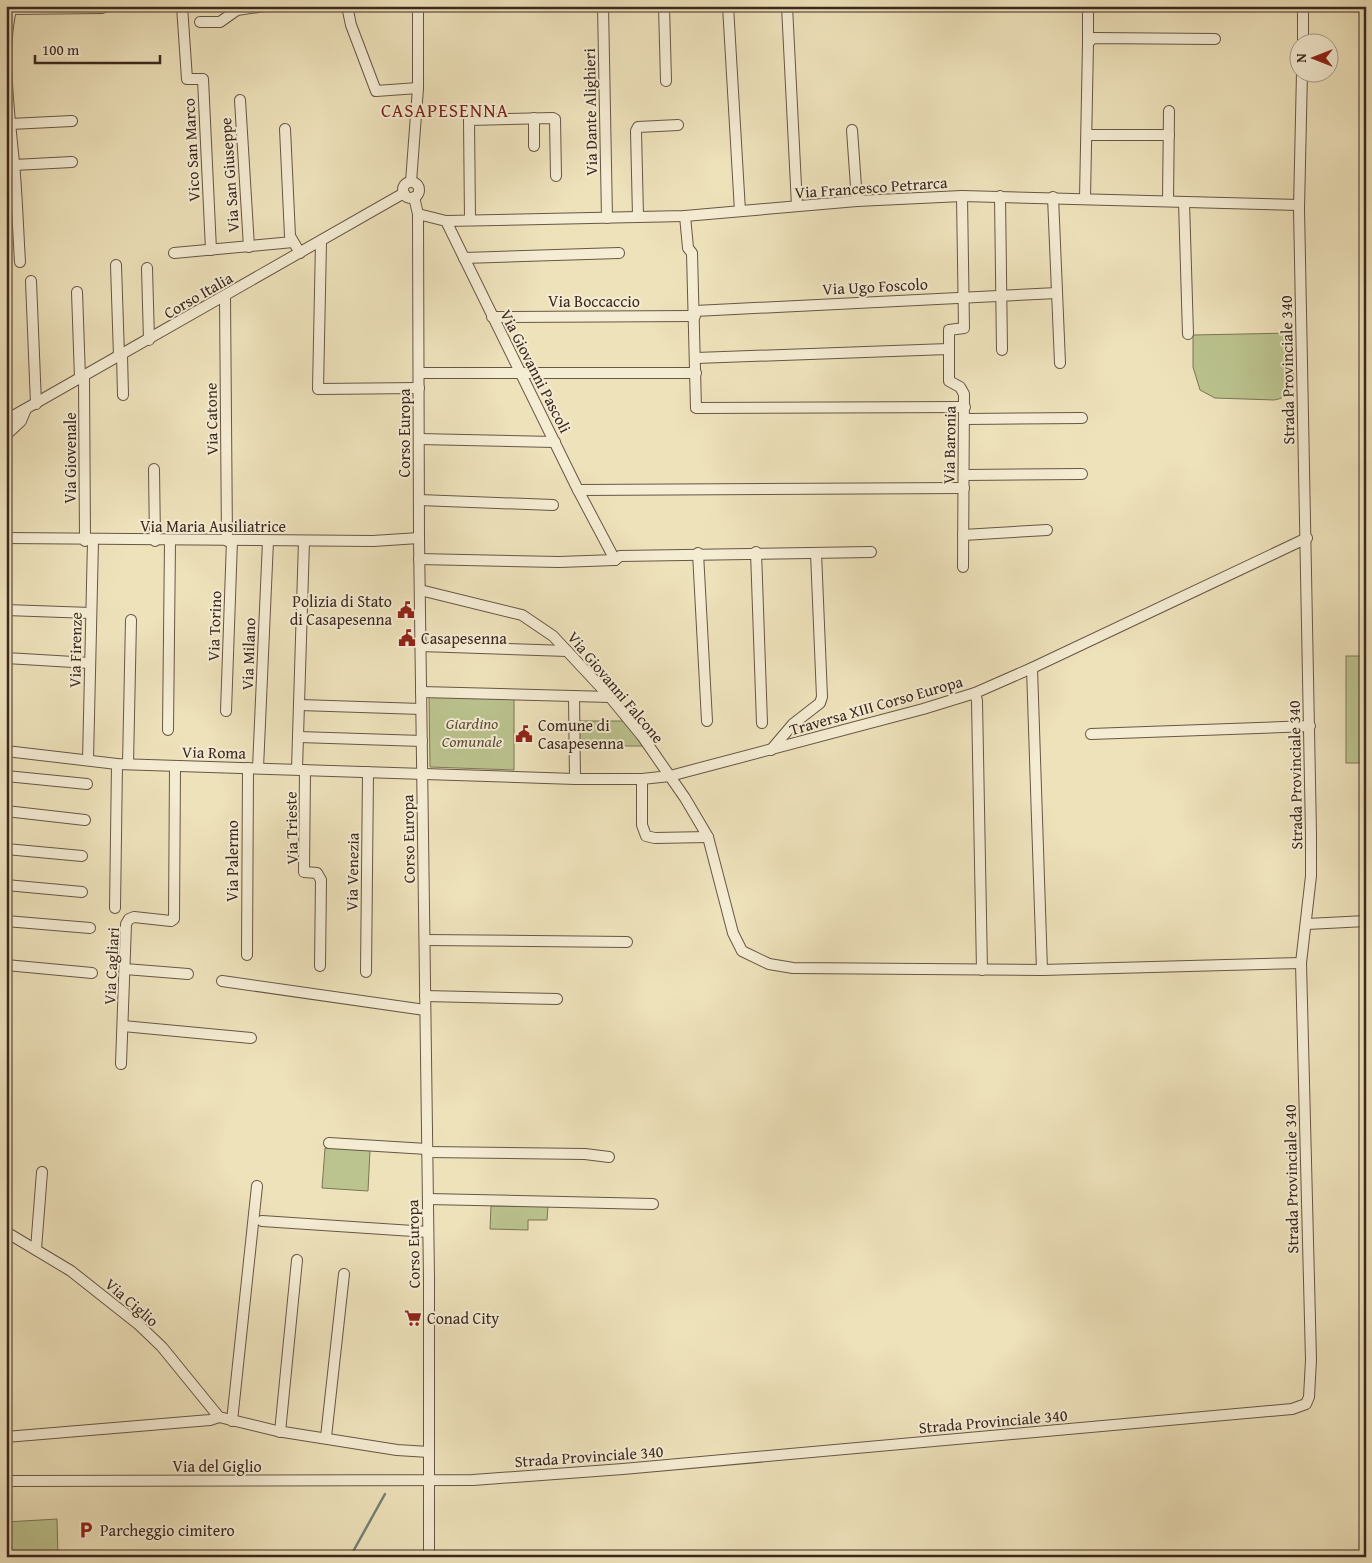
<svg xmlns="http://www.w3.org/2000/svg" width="1372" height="1563" font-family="'Gentium Book Plus',serif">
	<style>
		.green { fill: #bbc38e; stroke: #7c7656 }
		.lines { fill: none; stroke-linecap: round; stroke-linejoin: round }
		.stream { stroke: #74817a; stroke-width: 2.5 }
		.minor-casing { stroke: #685646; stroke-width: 12 }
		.minor { stroke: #f4ecd3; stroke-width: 10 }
		.labels { text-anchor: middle; stroke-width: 4; stroke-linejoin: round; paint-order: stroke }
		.street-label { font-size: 16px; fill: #3c281f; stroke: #f4ecd3 }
		.poi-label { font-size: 16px; fill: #3c281f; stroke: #f4ecd3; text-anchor: start }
		.park-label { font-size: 16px; font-style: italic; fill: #5c4f3b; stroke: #f4ecd3 }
		.quarter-label { font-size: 19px; letter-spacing: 1px; fill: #7a1f14; stroke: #f4ecd3 }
	</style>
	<rect width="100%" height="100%" fill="#eee2bb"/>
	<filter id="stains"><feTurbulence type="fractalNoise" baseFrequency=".004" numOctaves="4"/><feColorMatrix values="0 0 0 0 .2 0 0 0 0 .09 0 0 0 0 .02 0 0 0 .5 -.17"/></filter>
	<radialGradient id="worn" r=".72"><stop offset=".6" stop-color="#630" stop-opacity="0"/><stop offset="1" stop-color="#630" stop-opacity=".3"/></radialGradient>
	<g class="green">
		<path d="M1292 333C1292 347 1297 384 1288 393 1284 398 1279 399 1274 400L1215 398 1200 390 1193 367V335Z"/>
		<rect x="1346" y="656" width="20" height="107"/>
		<polygon points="429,696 514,699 514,770 430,767"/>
		<polygon points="578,721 625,721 644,746 578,746"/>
		<polygon points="325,1148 370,1150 368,1191 322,1188"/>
		<polygon points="491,1206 548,1206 547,1220 528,1220 528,1230 490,1229"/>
		<polygon points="57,1519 58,1557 6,1557 6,1522"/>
	</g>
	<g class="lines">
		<polyline class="stream" points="350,1557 385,1494"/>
		<g class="minor-casing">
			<g id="minor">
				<path d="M12 6C0 47 10 120 14 163 17 196 18 229 20 262"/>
				<polyline points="182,6 187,79 203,79 211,250"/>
				<polyline points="347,6 351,25 376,91 418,88"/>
				<polyline points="603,6 607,218"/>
				<polyline points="664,6 666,81"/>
				<polyline points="728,6 740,211"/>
				<polyline points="787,6 797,206"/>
				<polyline points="1088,6 1088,43"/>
				<polyline points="11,9 102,8"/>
				<polyline points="200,22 220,22 237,10 265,6"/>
				<polyline points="1303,42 1303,6"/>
				<polyline points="240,100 249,247"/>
				<polyline points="534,118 534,146"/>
				<polyline points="10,124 72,121"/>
				<polyline points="285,129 290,236 300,253"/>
				<polyline points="852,130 857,201"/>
				<polyline points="1087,135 1169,135"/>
				<polyline points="14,165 72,162"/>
				<polyline points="411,182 418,88 418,6"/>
				<circle cx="411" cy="190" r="8"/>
				<polyline points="962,196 964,328 949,330 949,381 960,387 964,394 963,567"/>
				<polyline points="1000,196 1002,350"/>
				<polyline points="414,197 418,214 419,538 429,1279 429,1557"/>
				<polyline points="1053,197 1060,363"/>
				<polyline points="1085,198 1088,43 1093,38 1215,39"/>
				<polyline points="1168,201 1169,111"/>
				<polyline points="1184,202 1188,334"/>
				<polyline points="418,214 446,221 578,490 615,560"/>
				<polyline points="638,216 636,131 638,127 678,125"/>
				<polyline points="685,216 688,248 692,253 696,408 965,407"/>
				<polyline points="470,220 469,120 553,118 555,119 556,176"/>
				<polyline points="446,221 685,216 857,201 962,196 1299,205"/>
				<polyline points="321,242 318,389 419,388"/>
				<polyline points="174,253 293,242"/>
				<polyline points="464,258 619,253"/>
				<polyline points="116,265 119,356"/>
				<polyline points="147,268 149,340"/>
				<polyline points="31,281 36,404"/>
				<polyline points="77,292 80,378"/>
				<polyline points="225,297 227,541"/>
				<polyline points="695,311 1057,293"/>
				<polyline points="492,317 695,316"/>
				<polyline points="122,355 123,395"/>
				<polyline points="696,358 948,349"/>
				<polyline points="419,373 696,373"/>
				<polyline points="84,376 85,541"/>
				<polyline points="966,419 1082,418"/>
				<polyline points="6,420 404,193"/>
				<polyline points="6,435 21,421 26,409"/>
				<polyline points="419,439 555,442"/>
				<polyline points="154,469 155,541"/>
				<polyline points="964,475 1082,474"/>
				<polyline points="578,490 964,488"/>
				<polyline points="419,500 553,505"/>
				<polyline points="963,535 1047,530"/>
				<polyline points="6,538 373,541 419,538"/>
				<polyline points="756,552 762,723"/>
				<polyline points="698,553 707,721"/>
				<polyline points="419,559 559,562 615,560 620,556 871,552"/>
				<polyline points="420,590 522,615 553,636 610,697 642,736 685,798 708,837 733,933 742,951 769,964 793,968 1042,970 1301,963"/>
				<polyline points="6,610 91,613"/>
				<polyline points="421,646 567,651"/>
				<polyline points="6,658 90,663"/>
				<polyline points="1032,668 1042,970"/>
				<polyline points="421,692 610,697"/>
				<polyline points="975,693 977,701 982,970"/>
				<polyline points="574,696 575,779"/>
				<polyline points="300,705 421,709"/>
				<polyline points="226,711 232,541"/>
				<polyline points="168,730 170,541"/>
				<polyline points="1091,734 1310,726"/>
				<polyline points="299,737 422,741"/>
				<polyline points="771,750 793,724 820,703 822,697 816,553"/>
				<polyline points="6,751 117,764 575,779 642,779 670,776 923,709 975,693 1032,668 1307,538"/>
				<polyline points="88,760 93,541"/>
				<polyline points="128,764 131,620"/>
				<polyline points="258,768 268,541"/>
				<polyline points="297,769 304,541"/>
				<polyline points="305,770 304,872 317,873 321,880 320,966"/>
				<polyline points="6,776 87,784"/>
				<polyline points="642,779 642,825 646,836 655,838 708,837"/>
				<polyline points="6,811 85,820"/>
				<polyline points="6,849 82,856"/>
				<polyline points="6,885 82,892"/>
				<polyline points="115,908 117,764"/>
				<polyline points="6,921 90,928"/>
				<polyline points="1307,924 1366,921"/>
				<polyline points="425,940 627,942"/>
				<polyline points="247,955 248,768"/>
				<polyline points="6,965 92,973"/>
				<polyline points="125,969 188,974"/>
				<polyline points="366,972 368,772"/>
				<polyline points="222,981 425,1010"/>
				<polyline points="425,996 557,999"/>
				<polyline points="123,1026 251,1038"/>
				<polyline points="121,1064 126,924 129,919 134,917 171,921 174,919 175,766"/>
				<polyline points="329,1143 427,1149"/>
				<polyline points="427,1152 585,1154 609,1157"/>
				<polyline points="428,1199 653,1204"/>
				<polyline points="262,1221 428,1232"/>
				<polyline points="6,1232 71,1271 138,1324 162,1347 219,1417 277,1431 397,1450 429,1452"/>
				<polyline points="36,1249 42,1172"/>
				<polyline points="232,1421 257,1186"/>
				<polyline points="280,1432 297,1260"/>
				<polyline points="6,1437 210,1420 219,1417"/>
				<polyline points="326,1437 344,1274"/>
				<polyline points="6,1481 473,1480 623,1469 1292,1409 1306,1404 1309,1397 1311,1360 1301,963 1311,876 1311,834 1299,208 1302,72"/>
			</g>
		</g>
		<use href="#minor" class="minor"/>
	</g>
	<defs>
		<g id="civic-bare" transform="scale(1.35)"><path d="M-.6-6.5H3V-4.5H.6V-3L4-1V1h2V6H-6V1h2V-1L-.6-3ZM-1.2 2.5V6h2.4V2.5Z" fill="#8f2418" stroke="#f4ecd3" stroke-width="2.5" paint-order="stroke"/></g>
		<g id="supermarket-bare" transform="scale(1.35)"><path d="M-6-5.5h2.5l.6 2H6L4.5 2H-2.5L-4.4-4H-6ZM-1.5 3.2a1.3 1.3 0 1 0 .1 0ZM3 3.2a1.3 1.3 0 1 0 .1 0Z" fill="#8f2418" stroke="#f4ecd3" stroke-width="2.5" paint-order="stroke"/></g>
		<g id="parking-bare" transform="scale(1.35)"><path d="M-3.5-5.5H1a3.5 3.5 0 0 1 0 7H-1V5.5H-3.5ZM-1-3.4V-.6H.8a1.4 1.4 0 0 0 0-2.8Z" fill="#8f2418" stroke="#f4ecd3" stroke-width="2.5" paint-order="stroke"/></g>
	</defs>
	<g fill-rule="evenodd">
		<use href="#civic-bare" x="406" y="610"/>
		<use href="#civic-bare" x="407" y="638"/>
		<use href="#civic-bare" x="524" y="734"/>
		<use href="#supermarket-bare" x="413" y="1318"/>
		<use href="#parking-bare" x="86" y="1530"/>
	</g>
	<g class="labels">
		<g class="street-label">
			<text transform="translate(590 112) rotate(-91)" y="6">Via Dante Alighieri</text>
			<text transform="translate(191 150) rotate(-93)" y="6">Vico San Marco</text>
			<text transform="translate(229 175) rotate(-94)" y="6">Via San Giuseppe</text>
			<text transform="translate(871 187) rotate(-4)" y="6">Via Francesco Petrarca</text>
			<text transform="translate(875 286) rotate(-3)" y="6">Via Ugo Foscolo</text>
			<text transform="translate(198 295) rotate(-30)" y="6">Corso Italia</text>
			<text x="594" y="307">Via Boccaccio</text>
			<text transform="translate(1287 370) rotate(-91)" y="6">Strada Provinciale 340</text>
			<text transform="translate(536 371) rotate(63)" y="6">Via Giovanni Pascoli</text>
			<text transform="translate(211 419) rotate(-91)" y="6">Via Catone</text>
			<text transform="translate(404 433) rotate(-90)" y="6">Corso Europa</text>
			<text transform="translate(949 445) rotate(-89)" y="6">Via Baronia</text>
			<text transform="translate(70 458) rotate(-90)" y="6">Via Giovenale</text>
			<text x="213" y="532">Via Maria Ausiliatrice</text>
			<text transform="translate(214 626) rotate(-88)" y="6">Via Torino</text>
			<text transform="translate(75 650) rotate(-89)" y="6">Via Firenze</text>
			<text transform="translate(248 654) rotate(-88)" y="6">Via Milano</text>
			<text transform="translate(616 687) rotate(50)" y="6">Via Giovanni Falcone</text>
			<text transform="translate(876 705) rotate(-16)" y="6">Traversa XIII Corso Europa</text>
			<text transform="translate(214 752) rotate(1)" y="6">Via Roma</text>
			<text transform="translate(1295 775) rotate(-91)" y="6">Strada Provinciale 340</text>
			<text transform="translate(291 828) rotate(-91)" y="6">Via Trieste</text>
			<text transform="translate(408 839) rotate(-91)" y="6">Corso Europa</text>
			<text transform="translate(232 861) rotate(-90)" y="6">Via Palermo</text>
			<text transform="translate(352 872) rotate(-89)" y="6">Via Venezia</text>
			<text transform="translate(111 966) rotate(-87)" y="6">Via Cagliari</text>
			<text transform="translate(1291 1179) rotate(-91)" y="6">Strada Provinciale 340</text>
			<text transform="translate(413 1244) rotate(-91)" y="6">Corso Europa</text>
			<text transform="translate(132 1302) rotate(41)" y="6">Via Ciglio</text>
			<text transform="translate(993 1421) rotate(-5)" y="6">Strada Provinciale 340</text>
			<text transform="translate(589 1456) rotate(-4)" y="6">Strada Provinciale 340</text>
			<text x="217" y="1472">Via del Giglio</text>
		</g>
		<g class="poi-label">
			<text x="392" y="607" text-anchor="end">Polizia di Stato<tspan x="392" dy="18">di Casapesenna</tspan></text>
			<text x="421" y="644">Casapesenna</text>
			<text x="538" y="731">Comune di<tspan x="538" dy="18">Casapesenna</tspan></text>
			<text x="427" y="1324">Conad City</text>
			<text x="100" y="1536">Parcheggio cimitero</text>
		</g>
		<g class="park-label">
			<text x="472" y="729">Giardino<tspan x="472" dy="18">Comunale</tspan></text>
		</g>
		<g class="quarter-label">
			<text x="445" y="117">CASAPESENNA</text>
		</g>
	</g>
	<rect width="1372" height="1563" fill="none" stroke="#eee2bb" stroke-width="25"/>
	<rect x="8" y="8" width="1357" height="1548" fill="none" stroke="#3c281f" stroke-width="2.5"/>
	<rect x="12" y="12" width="1347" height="1538" fill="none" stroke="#3c281f"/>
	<g transform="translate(1314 58) rotate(270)"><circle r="24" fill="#f4ecd3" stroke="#aa9e8b"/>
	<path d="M0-4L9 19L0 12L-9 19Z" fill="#8f2418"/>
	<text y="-8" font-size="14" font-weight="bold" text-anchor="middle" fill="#3c281f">N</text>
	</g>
	<path d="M35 55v8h125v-8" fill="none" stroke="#3c281f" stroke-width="2.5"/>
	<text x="42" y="55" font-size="15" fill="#3c281f" stroke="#f4ecd3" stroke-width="4" paint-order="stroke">100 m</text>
	<rect width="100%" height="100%" filter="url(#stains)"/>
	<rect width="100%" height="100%" fill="url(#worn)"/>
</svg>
